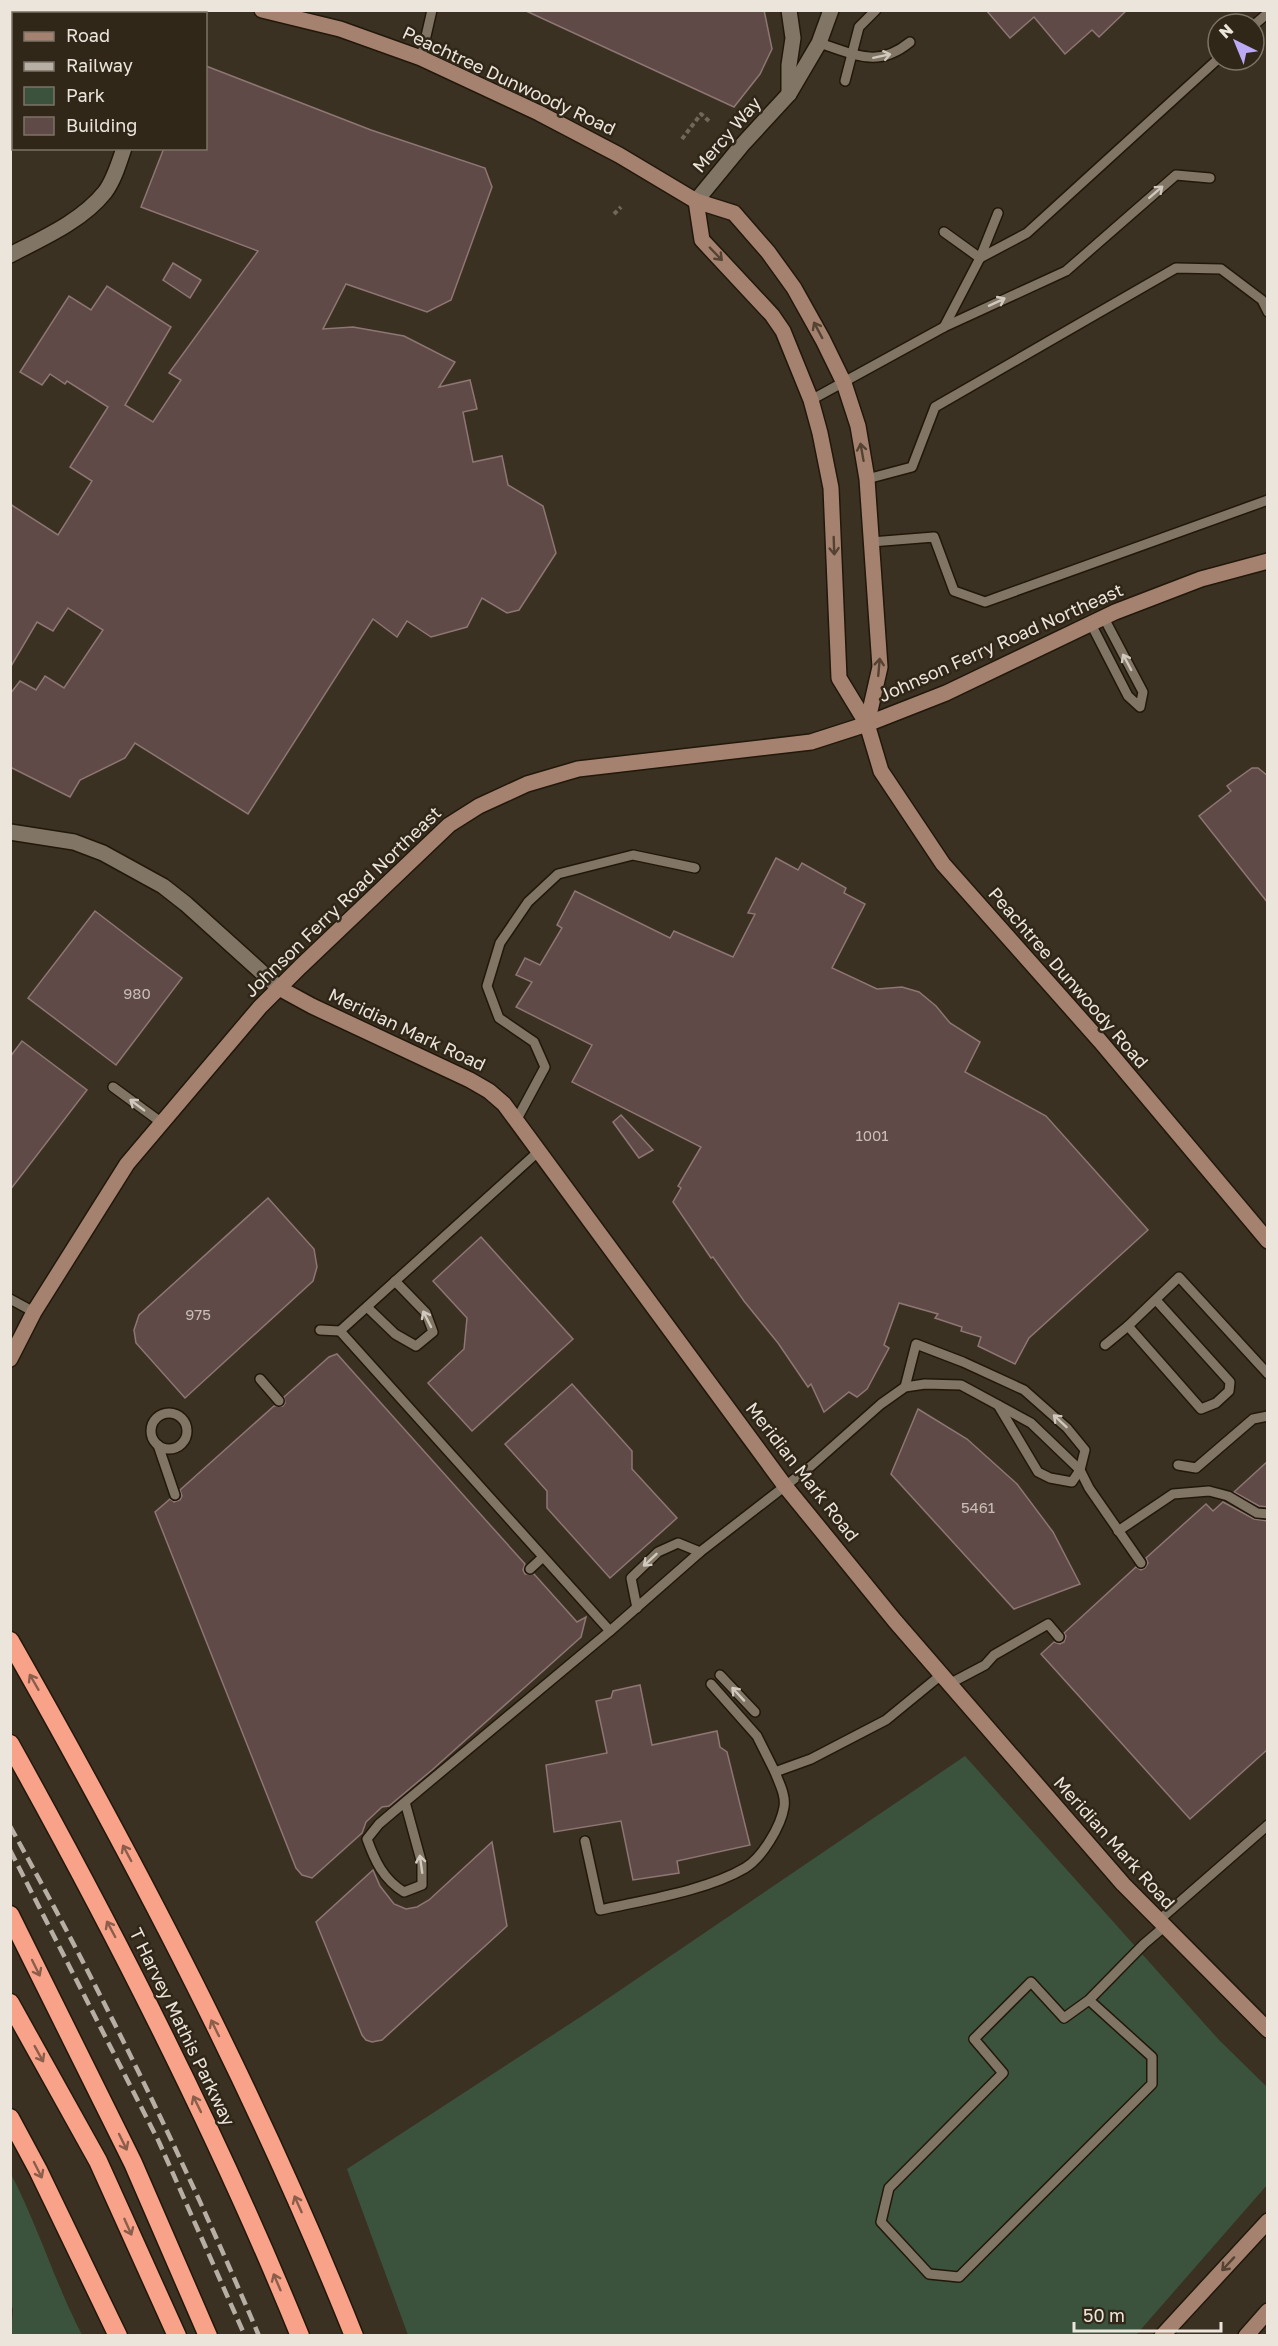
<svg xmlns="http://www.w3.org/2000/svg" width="1278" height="2346" font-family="'Golos Text',sans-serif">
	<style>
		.green { fill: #3b533d }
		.building { fill: #5f4a47; stroke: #8d7673; stroke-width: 1.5 }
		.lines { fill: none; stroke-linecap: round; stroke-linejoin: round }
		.lane-casing { stroke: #22180a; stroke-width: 12 }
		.street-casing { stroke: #22180a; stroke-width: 18 }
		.secondary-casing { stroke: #22180a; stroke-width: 18 }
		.highway-casing { stroke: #22180a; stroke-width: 21 }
		.path { stroke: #71685a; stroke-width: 4; stroke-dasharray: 4.5 3; stroke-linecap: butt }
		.lane { stroke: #817565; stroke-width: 9 }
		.street { stroke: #817565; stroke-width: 15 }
		.secondary { stroke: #a58270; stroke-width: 15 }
		.highway { stroke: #f8a28a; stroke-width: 18 }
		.rail { stroke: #b7afa4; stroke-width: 4.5; stroke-dasharray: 12 6; stroke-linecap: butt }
		.oneway { stroke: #d1c9be }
		.oneway2 { stroke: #544232 }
		.oneway3 { stroke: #8b5e4b }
		.labels { text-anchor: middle; stroke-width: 5; stroke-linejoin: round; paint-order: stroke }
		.number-label { font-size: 15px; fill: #c9beb7 }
		.street-label { font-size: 18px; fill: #ece5dc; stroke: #312718 }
	</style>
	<rect width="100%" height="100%" fill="#3b3122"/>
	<g class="green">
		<polygon points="965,1756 1219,2040 1267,2087 1267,2185 1136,2335 408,2335 347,2169 588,2012"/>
		<path d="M11 2174C38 2226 55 2283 82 2335H11L13 2310 10 2300Z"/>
	</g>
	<g class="building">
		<polygon points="524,10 764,10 772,49 760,74 734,107"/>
		<polygon points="986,10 1127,10 1099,37 1092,30 1065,54 1034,17 1010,38"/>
		<polygon points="206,66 371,130 485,168 492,187 451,300 427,312 346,284 323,329 353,327 404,336 455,362 439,387 470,380 477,409 463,412 473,462 502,456 508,485 543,506 556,553 519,610 507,613 482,598 467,627 431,637 407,621 397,637 373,619 248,814 135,743 125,758 80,780 70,797 10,767 10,694 20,681 36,690 45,676 64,688 103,630 68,608 53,631 37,622 10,668 10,504 58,535 92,481 70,467 108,407 67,381 65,384 50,374 42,385 20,372 69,296 91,310 107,286 171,327 125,405 153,422 181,380 169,373 258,251 141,207 164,148 206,148"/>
		<polygon points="173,263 201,280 190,298 163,280"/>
		<polygon points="1252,768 1258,768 1268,776 1268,903 1199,816 1231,791 1227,786"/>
		<polygon points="776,858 798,870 802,863 846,888 844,893 865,904 832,968 877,989 902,987 919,992 936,1006 950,1023 980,1042 965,1072 1046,1116 1148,1230 1029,1338 1015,1364 978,1346 981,1337 961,1331 962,1327 935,1318 938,1314 899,1303 884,1345 889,1348 867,1389 857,1397 849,1392 824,1412 811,1384 808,1387 778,1343 744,1301 713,1257 711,1258 673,1202 681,1188 678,1186 701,1147 572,1082 592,1045 516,1007 532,982 516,975 525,958 540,965 562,928 557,925 575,891 670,938 674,931 733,957 755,914 748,913"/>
		<polygon points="95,911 182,978 116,1065 28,998"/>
		<polygon points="22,1041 87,1090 10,1190 10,1057"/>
		<polygon points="621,1115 653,1150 639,1158 613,1122"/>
		<polygon points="268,1198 314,1249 317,1267 313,1281 185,1398 136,1343 134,1330 139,1315"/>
		<polygon points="481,1237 573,1339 472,1431 428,1383 464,1349 467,1318 433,1281"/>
		<polygon points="337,1354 525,1564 523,1570 525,1574 534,1574 577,1622 586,1617 581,1637 432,1770 389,1806 382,1807 366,1822 362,1833 312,1878 302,1875 296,1868 155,1512 170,1499 174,1502 180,1500 182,1496 180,1490 274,1406 283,1406 285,1403 284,1397 329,1357"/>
		<polygon points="572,1384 632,1451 632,1469 677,1518 610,1578 547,1508 547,1491 505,1444"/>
		<polygon points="918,1409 967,1439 1017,1484 1053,1532 1080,1584 1014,1609 891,1474"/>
		<polygon points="1268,1461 1268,1507 1259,1506 1234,1492"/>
		<polygon points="1223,1502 1254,1519 1268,1521 1268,1749 1190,1819 1041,1654 1054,1642 1060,1644 1064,1642 1066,1636 1064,1633 1136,1567 1141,1570 1145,1568 1148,1563 1146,1558 1206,1504 1213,1511"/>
		<polygon points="640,1685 652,1745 717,1731 720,1747 727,1752 750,1845 677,1861 679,1873 633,1880 621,1821 554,1832 546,1765 607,1753 596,1701 611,1698 613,1691"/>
		<polygon points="492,1842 507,1926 382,2040 372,2042 366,2040 362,2035 316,1922 373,1870 380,1886 394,1904 406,1909 417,1907 429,1900"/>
	</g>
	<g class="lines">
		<g class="lane-casing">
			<g id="lane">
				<polyline points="1254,25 1268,13"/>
				<path d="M819 43C855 54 877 69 910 42"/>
				<polyline points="421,58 432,10"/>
				<polyline points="845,81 859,27 876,10"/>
				<polyline points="944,232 980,258"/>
				<polyline points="980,258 1027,233 1218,59"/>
				<polyline points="944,327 980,258 998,213"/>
				<polyline points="811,400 944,327 1066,271 1176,175 1210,178"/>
				<polyline points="867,479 912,467 935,407 1176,268 1221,269 1262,300 1268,312"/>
				<polyline points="871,542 934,537 954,591 985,602 1268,500"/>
				<polyline points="1091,624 1128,696 1140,707 1143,692 1104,618"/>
				<polyline points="113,1087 162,1123"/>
				<polyline points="517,1119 545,1067 534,1042 499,1018 487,986 500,943 528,902 558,874 633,855 695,868"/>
				<polyline points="10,1299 34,1312"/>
				<polyline points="367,1307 395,1334 416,1346 433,1332 426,1313 395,1281"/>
				<polyline points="1128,1326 1201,1409 1216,1403 1229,1391 1230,1382 1156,1300"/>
				<polyline points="320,1330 340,1331 539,1151"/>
				<polyline points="340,1331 610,1631"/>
				<polyline points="1105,1345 1128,1326 1179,1277 1268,1374"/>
				<polyline points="260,1379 279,1401"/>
				<polyline points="905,1387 916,1344 963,1362 1024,1390 1067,1428 1085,1450 1080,1470 1072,1482 1050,1478 1038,1472 998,1405"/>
				<circle cx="169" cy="1431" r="18"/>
				<polyline points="158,1445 175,1495"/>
				<polyline points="1178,1465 1196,1468 1253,1419 1268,1416"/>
				<polyline points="1118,1531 1173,1494 1209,1491 1228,1496 1257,1513 1268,1514"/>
				<polyline points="530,1569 543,1557"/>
				<polyline points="637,1608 631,1578 658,1552 678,1543 700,1552"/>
				<polyline points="720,1675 755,1712"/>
				<polyline points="711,1684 757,1736 775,1772"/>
				<polyline points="949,1684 985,1665 994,1655 1048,1624 1059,1637"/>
				<path d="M405 1802 422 1864V1885L404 1892C383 1879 375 1861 367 1839L379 1824 405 1802 610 1631 700 1552 811 1466 881 1404 905 1387 925 1384 961 1385 1031 1423 1080 1470 1089 1488 1141 1563"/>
				<path d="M585 1841 600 1910C644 1900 706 1891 745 1868 762 1858 781 1826 784 1807 786 1795 779 1783 775 1772L811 1759 886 1720 941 1675"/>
				<polyline points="1158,1921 1268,1825"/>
				<polyline points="1089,2000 1064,2018 1031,1982 974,2039 1003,2073 889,2188 881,2222 929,2274 959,2277 1152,2084 1152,2057 1089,2000 1144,1944 1164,1927"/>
			</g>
		</g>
		<g class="street-casing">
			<g id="street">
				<polyline points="789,10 793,38 789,65 789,94"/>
				<polyline points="174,14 175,10"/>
				<polyline points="696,201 742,145 789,94 819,43 831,10"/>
				<path d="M10 255C43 238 82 221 105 192 114 180 119 163 124 148"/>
				<polyline points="10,832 74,842 103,853 163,886 186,904 279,988"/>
			</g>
		</g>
		<g class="secondary-casing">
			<g id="secondary">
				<polyline points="262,10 340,29 421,58 539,113 619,155 696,201 734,213 768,252 794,288 823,340 844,383 858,426 867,479 880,667 867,724"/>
				<polyline points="696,201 702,240 772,315 783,331 811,400 820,433 831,488 839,678 867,724 881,771 943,864 1100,1041 1268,1241"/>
				<polyline points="279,988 312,1006 470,1080 489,1091 504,1104 785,1486 895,1621 1123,1884 1268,2030"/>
				<polyline points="10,1359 34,1312 127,1164 260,1007 300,967 449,825 479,806 527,784 578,769 811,742 867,724 946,693 1115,612 1201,579 1268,561"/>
				<polyline points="1162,2336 1268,2221"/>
				<polyline points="1246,2336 1268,2311"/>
			</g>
		</g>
		<g class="highway-casing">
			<g id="highway">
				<path d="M10 1641C138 1866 258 2096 354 2336"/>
				<path d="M10 1744C117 1936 217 2132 300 2336"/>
				<polyline points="10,1915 133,2163 208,2336"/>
				<polyline points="10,2003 98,2161 177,2336"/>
				<polyline points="10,2118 38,2170 118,2336"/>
			</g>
		</g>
		<g class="path">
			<polyline points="682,139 701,114 709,121"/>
			<polyline points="614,214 621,207"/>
		</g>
		<use href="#lane" class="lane"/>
		<use href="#street" class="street"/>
		<use href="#secondary" class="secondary"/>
		<use href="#highway" class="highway"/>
		<g class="rail">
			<path d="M10 1826C102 1992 185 2161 259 2336"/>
			<polyline points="10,1850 159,2142 245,2336"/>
		</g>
	</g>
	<defs><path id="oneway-shaft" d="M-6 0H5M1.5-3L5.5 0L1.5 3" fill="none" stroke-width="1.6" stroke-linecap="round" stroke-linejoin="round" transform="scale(1.5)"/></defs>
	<g class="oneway">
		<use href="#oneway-shaft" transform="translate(882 56) rotate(-12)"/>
		<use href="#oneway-shaft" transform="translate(1156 192) rotate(-41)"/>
		<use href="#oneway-shaft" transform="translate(997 302) rotate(-25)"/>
		<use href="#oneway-shaft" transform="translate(1127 662) rotate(-118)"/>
		<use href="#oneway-shaft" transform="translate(137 1105) rotate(-143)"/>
		<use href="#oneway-shaft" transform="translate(427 1319) rotate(-117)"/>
		<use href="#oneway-shaft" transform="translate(1060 1421) rotate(-137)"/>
		<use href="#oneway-shaft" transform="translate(650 1560) rotate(137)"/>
		<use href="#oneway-shaft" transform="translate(738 1694) rotate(-133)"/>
		<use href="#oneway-shaft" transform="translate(421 1864) rotate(-98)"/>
	</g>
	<g class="oneway2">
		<use href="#oneway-shaft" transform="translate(716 254) rotate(46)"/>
		<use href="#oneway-shaft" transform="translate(818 330) rotate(-118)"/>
		<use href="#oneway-shaft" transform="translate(862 452) rotate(-100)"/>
		<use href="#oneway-shaft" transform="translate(834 546) rotate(88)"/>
		<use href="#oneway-shaft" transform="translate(879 667) rotate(-85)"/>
		<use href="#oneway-shaft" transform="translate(1228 2264) rotate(133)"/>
	</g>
	<g class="oneway3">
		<use href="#oneway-shaft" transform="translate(34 1682) rotate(-120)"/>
		<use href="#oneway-shaft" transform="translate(127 1853) rotate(-118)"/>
		<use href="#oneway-shaft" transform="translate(111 1929) rotate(-118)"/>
		<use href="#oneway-shaft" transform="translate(36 1968) rotate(64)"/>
		<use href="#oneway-shaft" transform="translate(215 2028) rotate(-116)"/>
		<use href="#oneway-shaft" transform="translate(39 2054) rotate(61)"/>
		<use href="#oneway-shaft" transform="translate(197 2104) rotate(-116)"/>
		<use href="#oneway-shaft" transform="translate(123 2142) rotate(64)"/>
		<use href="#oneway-shaft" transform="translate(38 2170) rotate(63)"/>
		<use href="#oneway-shaft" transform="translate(298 2204) rotate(-114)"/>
		<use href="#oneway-shaft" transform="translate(128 2227) rotate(66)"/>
		<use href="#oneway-shaft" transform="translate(277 2282) rotate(-113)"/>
	</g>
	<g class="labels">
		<g class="number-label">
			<text x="137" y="999">980</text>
			<text x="872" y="1141">1001</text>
			<text x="198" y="1320">975</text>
			<text x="978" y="1513">5461</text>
		</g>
		<g class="street-label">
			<text transform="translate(509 81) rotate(25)" y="6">Peachtree Dunwoody Road</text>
			<text transform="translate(727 135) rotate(-49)" y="6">Mercy Way</text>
			<text transform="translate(1001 643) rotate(-24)" y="6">Johnson Ferry Road Northeast</text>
			<text transform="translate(343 902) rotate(-44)" y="6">Johnson Ferry Road Northeast</text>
			<text transform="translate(1068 978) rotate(49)" y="6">Peachtree Dunwoody Road</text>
			<text transform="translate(407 1030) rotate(25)" y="6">Meridian Mark Road</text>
			<text transform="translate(802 1472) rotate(52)" y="6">Meridian Mark Road</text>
			<text transform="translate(1114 1843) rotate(48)" y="6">Meridian Mark Road</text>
			<text transform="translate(182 2027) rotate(64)" y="6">T Harvey Mathis Parkway</text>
		</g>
	</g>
	<rect width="1278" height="2346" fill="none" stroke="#ece5dc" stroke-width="24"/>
	<rect x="12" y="12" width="195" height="138" fill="#312718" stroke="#7c7366" stroke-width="1.5"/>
	<rect x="24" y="32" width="30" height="9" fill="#a58270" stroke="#7c7366" stroke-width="1.5"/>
	<text x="66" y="42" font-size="18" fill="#ece5dc">Road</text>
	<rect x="24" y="62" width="30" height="9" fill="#b7afa4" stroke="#7c7366" stroke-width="1.5"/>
	<text x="66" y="72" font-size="18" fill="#ece5dc">Railway</text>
	<rect x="24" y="87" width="30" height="18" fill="#3b533d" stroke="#7c7366" stroke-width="1.5"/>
	<text x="66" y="102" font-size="18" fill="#ece5dc">Park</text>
	<rect x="24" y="117" width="30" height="18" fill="#5f4a47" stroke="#7c7366" stroke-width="1.5"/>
	<text x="66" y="132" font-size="18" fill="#ece5dc">Building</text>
	<g transform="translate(1236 42) rotate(317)"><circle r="28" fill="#312718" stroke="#7c7366" stroke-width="1.5"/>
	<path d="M0-4.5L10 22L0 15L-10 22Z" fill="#bcaaf6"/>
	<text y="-9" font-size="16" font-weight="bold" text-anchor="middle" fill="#ece5dc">N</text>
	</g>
	<path d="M1074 2322v9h147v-9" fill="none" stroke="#ece5dc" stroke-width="3"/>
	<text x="1083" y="2322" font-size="18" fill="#ece5dc" stroke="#312718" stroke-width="4.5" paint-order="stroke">50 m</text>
</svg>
